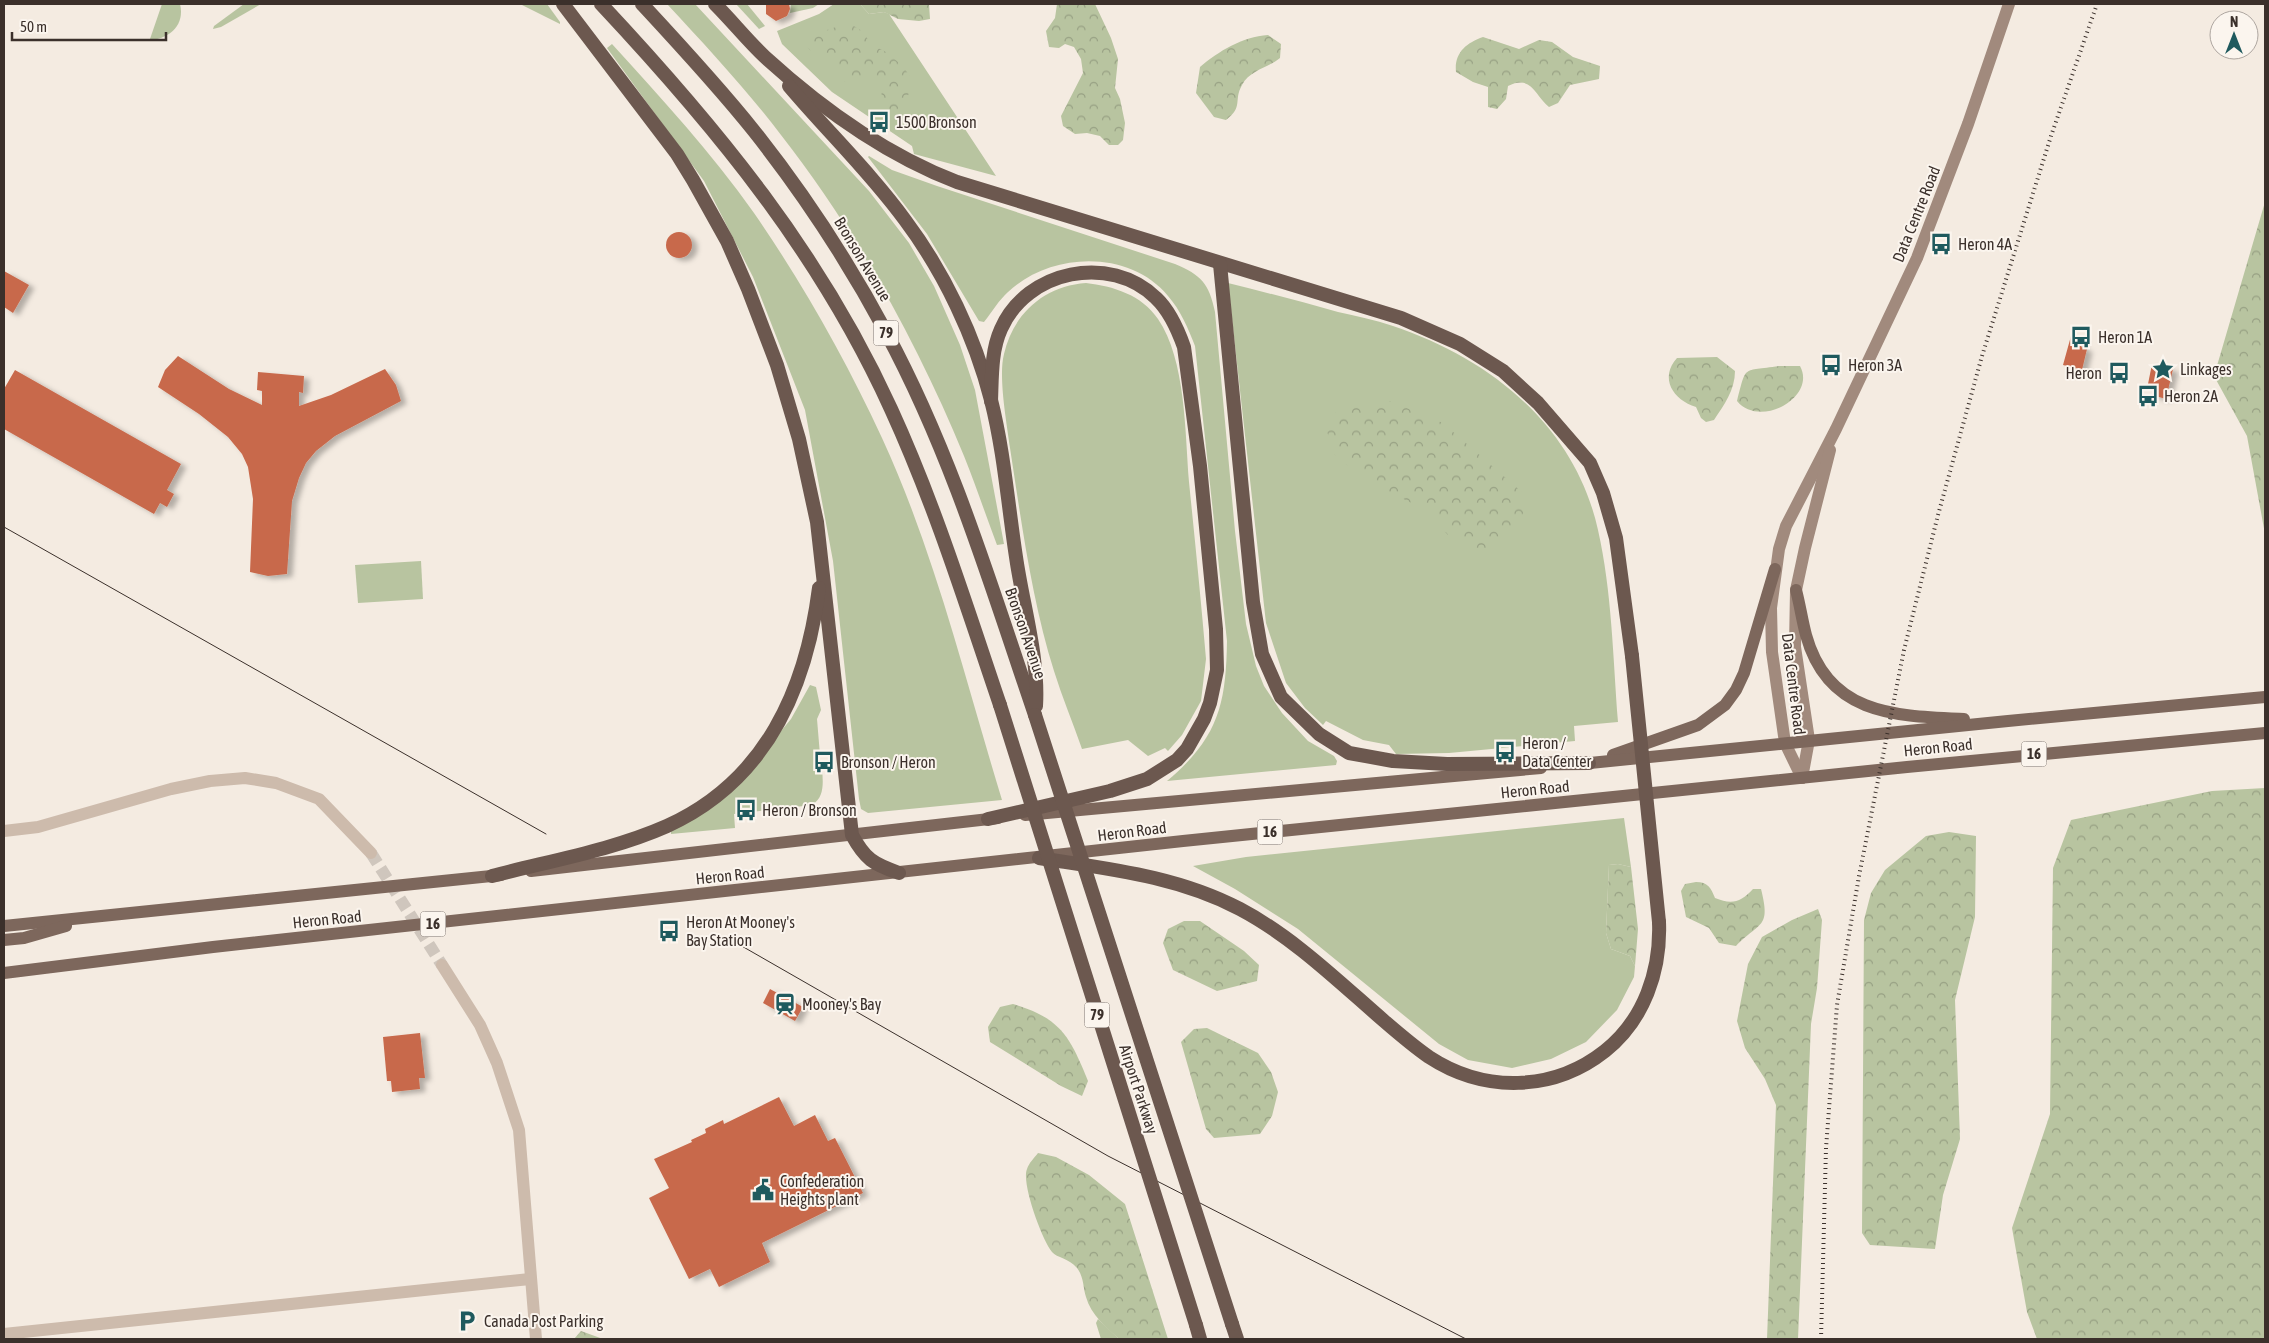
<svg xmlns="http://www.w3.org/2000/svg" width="2269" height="1343" font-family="'Asap Condensed',sans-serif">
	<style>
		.grass { fill: #b8c4a0 }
		.forest { fill: url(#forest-crowns) }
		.building { fill: #c8694b; filter: url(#shadow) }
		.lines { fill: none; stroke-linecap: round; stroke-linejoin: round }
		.minor-tunnel { stroke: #cfc6bd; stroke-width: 12; stroke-dasharray: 12 6; stroke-linecap: butt }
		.minor { stroke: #cdbbac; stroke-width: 12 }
		.secondary { stroke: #a18a7d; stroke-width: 12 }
		.primary { stroke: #7d675c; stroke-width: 12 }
		.trunk { stroke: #6c584f; stroke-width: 14 }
		.tram { stroke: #3b302b; stroke-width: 1 }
		.rail { stroke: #3b302b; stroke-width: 4; stroke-dasharray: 1 4; stroke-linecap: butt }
		.trunk-bridge { stroke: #6c584f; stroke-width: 14 }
		.labels { text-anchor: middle; stroke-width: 4; stroke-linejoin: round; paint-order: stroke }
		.shield { fill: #fbf5ee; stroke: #756b66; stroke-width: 1 }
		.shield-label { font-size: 15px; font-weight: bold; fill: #3b302b }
		.poi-label { font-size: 16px; fill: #3b302b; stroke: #fbf5ee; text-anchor: start }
		.street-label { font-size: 16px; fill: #3b302b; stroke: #fbf5ee }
	</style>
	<defs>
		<pattern id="forest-crowns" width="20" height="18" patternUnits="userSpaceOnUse" patternTransform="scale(1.25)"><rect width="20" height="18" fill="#b8c4a0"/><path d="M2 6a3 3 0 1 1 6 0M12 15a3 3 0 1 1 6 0" fill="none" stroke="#97a083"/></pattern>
		<filter id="shadow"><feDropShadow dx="5.5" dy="3" stdDeviation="2.5" flood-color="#0004"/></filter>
	</defs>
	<rect width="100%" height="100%" fill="#f4ebe1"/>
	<g class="grass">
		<path d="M162 4H180C185 24 171 38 151 40L150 39Z"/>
		<polygon points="244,4 261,4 221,27 213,29 214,26"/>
		<polygon points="520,4 547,4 560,22 560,24"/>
		<path d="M667 4H695L869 191 909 243 934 286 960 345 975 390 1004 544 997 545C986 516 976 486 964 456 919 346 855 229 781 135 746 89 706 46 667 4Z"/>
		<polygon points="736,4 747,4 765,26 759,29"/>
		<polygon points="791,4 819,4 813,8 790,13"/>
		<polygon points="834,4 860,4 869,14 884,12 889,14 996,176 914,154 912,146 832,92 782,44 777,31 819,14"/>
		<path d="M612 44C661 98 712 153 754 213 803 284 846 360 882 438 935 553 965 679 1002 800L868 813 861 809 859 799 833 561 805 410 753 277 704 181 607 48Z"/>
		<path d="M869 156 892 170 937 186 1175 264C1201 275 1209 283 1215 312L1235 531 1246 624 1256 666 1264 686 1282 713 1308 741 1334 756 1337 761 1336 765 1167 781C1218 738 1226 705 1227 641L1195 346C1188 328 1181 311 1168 296 1129 249 1051 252 1008 292 999 300 992 312 984 322L979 321 927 234 868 157Z"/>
		<path d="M1086 283C1113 286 1142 295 1158 319 1186 360 1185 433 1189 482 1195 541 1201 600 1206 659L1201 701 1182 735 1168 751 1165 748 1148 756 1128 740 1082 749C1073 723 1062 697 1054 671 1032 602 1021 519 1010 448 1007 424 998 377 1004 354 1013 314 1044 286 1086 283Z"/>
		<path d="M1228 283C1265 292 1302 302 1338 312 1356 316 1375 320 1393 326 1491 359 1575 426 1598 530 1612 592 1613 658 1618 722L1574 726 1575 741 1449 753 1396 754 1389 745 1363 740 1326 721 1323 725 1305 708 1286 683 1266 623Z"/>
		<polygon points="421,561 423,599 358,603 355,565"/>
		<path d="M810 685 816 687 821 710 817 719 820 755H815L816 768H822C823 782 825 797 812 805L734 814 735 828 671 834V831L728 795 791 719Z"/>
		<polygon points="1624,818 1631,867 1618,864 1609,865 1606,933 1611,949 1630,956 1635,966 1634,977 1617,1010 1586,1042 1551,1059 1512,1068 1468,1060 1439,1044 1298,929 1235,889 1193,866 1246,857"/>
		<polygon points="1098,1319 1119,1339 1101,1339 1096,1323"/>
	</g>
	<g class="forest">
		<polygon points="860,4 929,4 930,19 919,21 898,19 884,12 869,14"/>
		<polygon points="1057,4 1095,4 1111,38 1118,59 1115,88 1120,99 1125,123 1123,140 1118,145 1109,145 1100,136 1087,133 1075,134 1063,126 1061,116 1083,73 1081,59 1074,47 1065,44 1059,48 1049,47 1046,31 1055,18"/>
		<path d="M849 23 862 31 872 45 886 52 903 66 912 80 905 108 891 111 881 104 882 86 875 80 845 82 836 73 828 58 817 57 806 46C814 31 835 28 849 23Z"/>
		<path d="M1268 35 1281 44 1280 58C1268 68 1250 70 1242 85 1233 101 1244 106 1226 120L1214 117 1196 93 1200 67C1219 51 1242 37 1268 35Z"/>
		<path d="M1483 37 1519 49 1539 40 1552 42 1573 57 1600 66 1599 79 1570 85 1558 103 1549 107C1535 96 1532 74 1508 86L1506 99 1497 109 1488 107V87L1473 82 1456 72C1454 53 1466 43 1483 37Z"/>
		<polygon points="2265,202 2265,534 2247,436 2214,376"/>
		<path d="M1717 357 1735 371C1735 390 1724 405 1714 420L1706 422 1701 418 1696 407C1673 400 1659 378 1677 358Z"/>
		<path d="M1779 366H1800C1817 397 1760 429 1737 401 1747 364 1741 372 1779 366Z"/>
		<polygon points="1390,401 1443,423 1523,493 1524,522 1509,539 1492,548 1474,549 1448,535 1426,511 1398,496 1374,488 1335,455 1323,420 1344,408"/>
		<polygon points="2265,788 2265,1339 2037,1339 2027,1312 2012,1228 2050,1114 2053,868 2071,820 2212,791"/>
		<polygon points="1949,832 1976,836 1975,917 1955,1000 1960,1139 1943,1195 1935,1249 1870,1245 1862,1233 1864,920 1871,893 1885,870 1926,836"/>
		<polygon points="1618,864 1631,867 1638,929 1635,966 1630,956 1611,949 1606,933 1609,865"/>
		<path d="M1696 882C1708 882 1711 888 1715 898 1732 905 1741 902 1753 889H1761C1771 929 1760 921 1736 946L1719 943 1709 928 1686 917 1681 891 1685 884Z"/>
		<polygon points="1818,909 1822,920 1817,988 1811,1024 1798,1339 1767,1339 1776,1105 1765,1079 1745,1048 1737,1021 1748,964 1762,937 1792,920"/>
		<polygon points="1184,921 1200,921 1244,951 1259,965 1257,981 1217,991 1173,970 1163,943 1168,929"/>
		<path d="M1013 1004C1061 1018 1070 1037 1088 1081L1082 1096 1061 1086 990 1042 988 1027 1000 1007Z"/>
		<polygon points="1207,1028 1258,1053 1271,1072 1278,1092 1272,1116 1260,1134 1214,1138 1206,1129 1181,1042 1194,1029"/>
		<path d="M1038 1153 1056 1157 1089 1175 1125 1204 1168 1339H1119C1106 1327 1091 1315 1086 1297 1083 1288 1084 1277 1077 1268 1069 1258 1057 1258 1052 1252 1042 1240 1021 1183 1027 1169 1029 1163 1034 1158 1038 1153Z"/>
		<polygon points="581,1331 603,1339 574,1339"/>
	</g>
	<g class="building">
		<polygon points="766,4 789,4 790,9 787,16 776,21 766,14"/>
		<circle cx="679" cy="245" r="13"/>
		<polygon points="4,271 29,285 13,313 4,307"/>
		<polygon points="2071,336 2082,339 2081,347 2087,349 2082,370 2063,365"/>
		<polygon points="178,356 229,389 262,405 262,391 257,390 258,372 304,376 303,393 299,392 299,406 331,395 385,369 396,385 401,401 335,436 316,451 306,463 299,478 292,501 287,574 268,576 250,572 253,499 248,467 242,454 228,437 199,414 158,387 165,370"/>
		<polygon points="2152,364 2173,369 2166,399 2152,395 2154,385 2148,384"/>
		<polygon points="15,370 181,464 167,490 174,494 167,507 160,503 154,514 4,429 4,389"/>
		<polygon points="770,989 803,1007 795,1021 763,1003"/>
		<polygon points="420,1033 425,1078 419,1078 420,1089 392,1092 391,1081 387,1081 383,1037"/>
		<polygon points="779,1097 794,1126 815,1115 828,1141 835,1138 863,1193 762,1243 770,1262 719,1287 710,1269 689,1279 649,1198 669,1188 654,1159 692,1142 691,1140 706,1133 705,1129 723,1120 724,1124"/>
	</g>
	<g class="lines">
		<polyline class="minor-tunnel" points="371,853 442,965"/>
		<g class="minor">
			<polyline points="4,831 38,827 171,789 210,781 245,778 276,783 319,799 371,853"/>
			<polyline points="442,965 480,1025 497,1063 519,1130 536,1339"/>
			<polyline points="4,1334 530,1279"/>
		</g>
		<g class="secondary">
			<polyline points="1802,778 1785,743 1772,652 1771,608 1779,549 1786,526 1836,429 1917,258 1968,124 2009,4"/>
			<polyline points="1802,778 1809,740 1795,647 1796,590 1805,548 1830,450"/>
		</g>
		<g class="primary">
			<path d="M1796 590C1800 605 1802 620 1806 635 1828 715 1895 716 1964 719"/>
			<polyline points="1613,755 1698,725 1725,705 1736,690 1744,673 1775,569"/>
			<polyline points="1580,764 2008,721 2265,697"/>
			<polyline points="1025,815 1541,768"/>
			<polyline points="531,871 998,818"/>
			<polyline points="4,926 501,875"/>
			<polyline points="4,940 24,938 66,926"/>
			<polyline points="4,973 213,947 1183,841 1907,767 2265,733"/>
		</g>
		<g class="trunk">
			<path d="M563 4 677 154 693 180 727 241 748 289 777 365 799 439 817 522 852 835C865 859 873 864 899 873"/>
			<path d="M601 4C717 128 820 253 891 409 935 505 966 605 1000 705"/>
			<path d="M642 4C680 45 719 87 754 131 804 194 849 263 887 334 952 455 991 586 1035 715"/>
			<path d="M715 4C732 21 747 40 765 57 822 109 884 154 957 182L1401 318 1460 344 1503 371 1538 403 1590 463 1603 493 1616 538 1632 656"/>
			<path d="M789 86C827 131 870 172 905 220 944 272 975 337 991 400 1004 451 1008 505 1016 557 1023 606 1039 657 1036 706"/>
			<polyline points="1220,264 1253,602 1262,654 1281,697 1319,734 1349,753 1393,761 1447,764 1589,763"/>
			<path d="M988 819 1110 791 1147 779 1177 760 1187 749 1204 719 1210 703 1217 670 1216 629 1200 466 1184 347C1178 330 1170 311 1156 298 1110 253 1027 270 1001 329 991 351 992 377 991 401"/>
			<path d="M1039 858C1109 869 1177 876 1240 909 1293 937 1338 981 1383 1020 1398 1033 1413 1046 1429 1057 1484 1093 1553 1092 1605 1051 1644 1020 1661 971 1659 922"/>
			<path d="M492 876C549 861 613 850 667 826 766 781 806 690 819 588"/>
			<polyline points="1232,1324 1237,1339"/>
			<polyline points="1196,1325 1200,1339"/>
		</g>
		<g class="tram">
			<polyline points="4,527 546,834"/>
			<polyline points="726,937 1108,1156 1466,1339"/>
		</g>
		<polyline class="rail" points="1821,1339 1826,1148 1837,1005 1859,876 1904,650 1938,515 1982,356 2051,136 2097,4"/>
		<g class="trunk-bridge">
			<polyline points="1632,656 1659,922"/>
			<polyline points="1000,705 1196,1325"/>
			<polyline points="1035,715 1232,1324"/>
		</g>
	</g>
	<defs>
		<g id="bus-bare" transform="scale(1.725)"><path d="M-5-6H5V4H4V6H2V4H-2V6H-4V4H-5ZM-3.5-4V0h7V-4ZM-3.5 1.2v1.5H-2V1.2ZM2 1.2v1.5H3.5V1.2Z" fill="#1f5a5e" stroke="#fbf5ee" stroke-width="2.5" paint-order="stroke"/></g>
		<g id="sight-bare" transform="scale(1.725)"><path d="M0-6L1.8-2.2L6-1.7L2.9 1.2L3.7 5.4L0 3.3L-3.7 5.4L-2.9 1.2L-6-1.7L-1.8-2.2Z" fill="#1f5a5e" stroke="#fbf5ee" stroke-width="2.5" paint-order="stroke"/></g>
		<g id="station-bare" transform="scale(1.725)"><path d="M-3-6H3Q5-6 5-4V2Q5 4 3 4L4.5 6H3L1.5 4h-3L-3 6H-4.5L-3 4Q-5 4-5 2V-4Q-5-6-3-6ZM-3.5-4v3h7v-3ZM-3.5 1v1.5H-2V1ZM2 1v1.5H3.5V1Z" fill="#1f5a5e" stroke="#fbf5ee" stroke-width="2.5" paint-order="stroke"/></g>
		<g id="civic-bare" transform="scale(1.725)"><path d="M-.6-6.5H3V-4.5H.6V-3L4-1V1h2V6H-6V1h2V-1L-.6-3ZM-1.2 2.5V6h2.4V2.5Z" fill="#1f5a5e" stroke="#fbf5ee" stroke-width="2.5" paint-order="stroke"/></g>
		<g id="parking-bare" transform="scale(1.725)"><path d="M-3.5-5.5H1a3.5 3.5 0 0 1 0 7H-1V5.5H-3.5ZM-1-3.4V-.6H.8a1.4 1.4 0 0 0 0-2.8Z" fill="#1f5a5e" stroke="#fbf5ee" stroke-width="2.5" paint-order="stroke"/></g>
	</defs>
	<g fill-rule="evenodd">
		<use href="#bus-bare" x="879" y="122"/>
		<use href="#bus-bare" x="1941" y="244"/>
		<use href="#bus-bare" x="2081" y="337"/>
		<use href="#bus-bare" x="1831" y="365"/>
		<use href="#sight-bare" x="2163" y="369"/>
		<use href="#bus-bare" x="2119" y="373"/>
		<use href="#bus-bare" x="2148" y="396"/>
		<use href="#bus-bare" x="1505" y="752"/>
		<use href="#bus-bare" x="824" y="762"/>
		<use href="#bus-bare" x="746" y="810"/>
		<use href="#bus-bare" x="669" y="931"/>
		<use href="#station-bare" x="785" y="1004"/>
		<use href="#civic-bare" x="763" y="1190"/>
		<use href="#parking-bare" x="467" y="1321"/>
	</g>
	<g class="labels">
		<g class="shield">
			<rect x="873.5" y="320.5" width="25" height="25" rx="4"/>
			<rect x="2021.5" y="741.5" width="25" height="25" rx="4"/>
			<rect x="1257.5" y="819.5" width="25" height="25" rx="4"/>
			<rect x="420.5" y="911.5" width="25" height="25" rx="4"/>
			<rect x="1084.5" y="1002.5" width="25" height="25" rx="4"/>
		</g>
		<g class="shield-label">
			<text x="886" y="338">79</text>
			<text x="2034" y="759">16</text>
			<text x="1270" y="837">16</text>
			<text x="433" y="929">16</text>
			<text x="1097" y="1020">79</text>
		</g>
		<g class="poi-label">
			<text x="896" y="128">1500 Bronson</text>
			<text x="1958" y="250">Heron 4A</text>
			<text x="2098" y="343">Heron 1A</text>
			<text x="1848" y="371">Heron 3A</text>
			<text x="2180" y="375">Linkages</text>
			<text x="2102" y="379" text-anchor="end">Heron</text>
			<text x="2164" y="402">Heron 2A</text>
			<text x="1522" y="749">Heron /<tspan x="1522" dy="18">Data Center</tspan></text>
			<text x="841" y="768">Bronson / Heron</text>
			<text x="762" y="816">Heron / Bronson</text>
			<text x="686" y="928">Heron At Mooney's<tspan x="686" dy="18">Bay Station</tspan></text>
			<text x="802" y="1010">Mooney's Bay</text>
			<text x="780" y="1187">Confederation<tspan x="780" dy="18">Heights plant</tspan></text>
			<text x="484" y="1327">Canada Post Parking</text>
		</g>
		<g class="street-label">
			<text transform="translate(1916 214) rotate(-68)" y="6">Data Centre Road</text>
			<text transform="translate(863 259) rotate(59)" y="6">Bronson Avenue</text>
			<text transform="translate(1026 633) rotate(71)" y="6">Bronson Avenue</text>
			<text transform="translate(1794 684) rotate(83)" y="6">Data Centre Road</text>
			<text transform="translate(1938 747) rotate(-6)" y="6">Heron Road</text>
			<text transform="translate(1535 789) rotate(-6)" y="6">Heron Road</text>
			<text transform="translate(1132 831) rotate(-7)" y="6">Heron Road</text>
			<text transform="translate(730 875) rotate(-6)" y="6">Heron Road</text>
			<text transform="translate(327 919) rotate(-6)" y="6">Heron Road</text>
			<text transform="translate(1139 1089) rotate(72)" y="6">Airport Parkway</text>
		</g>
	</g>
	<rect width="2269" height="1343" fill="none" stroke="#3b302b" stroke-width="10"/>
	<g transform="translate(2234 35)"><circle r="24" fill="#fbf5ee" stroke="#aea6a0"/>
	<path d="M0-4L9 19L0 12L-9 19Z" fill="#1f5a5e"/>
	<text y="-8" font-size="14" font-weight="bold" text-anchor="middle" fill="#3b302b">N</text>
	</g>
	<path d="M12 32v8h154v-8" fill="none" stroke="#3b302b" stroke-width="2.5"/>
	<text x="20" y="32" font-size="15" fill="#3b302b" stroke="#fbf5ee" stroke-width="4" paint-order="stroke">50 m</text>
</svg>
